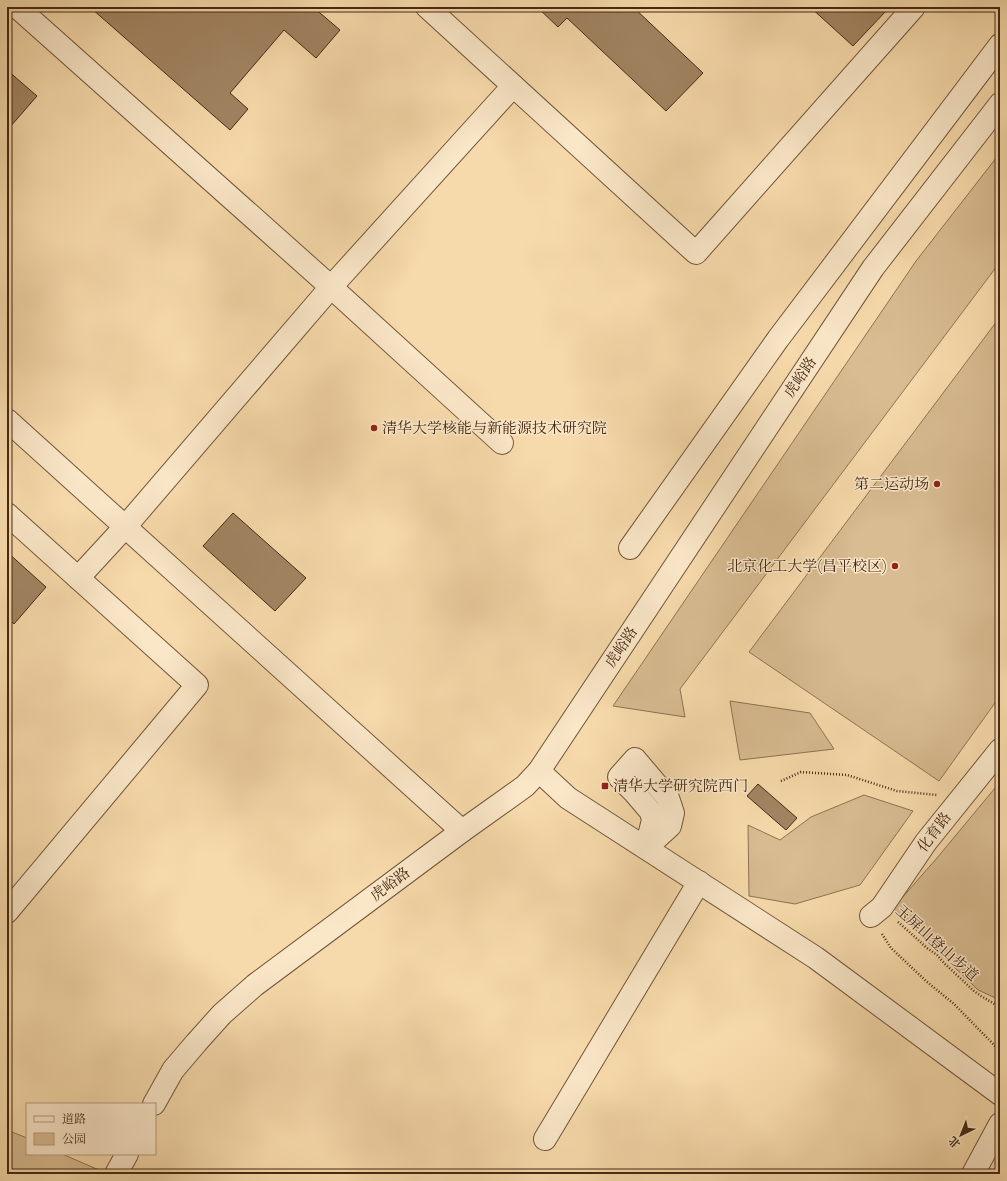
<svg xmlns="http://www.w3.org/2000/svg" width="1007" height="1181" font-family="'Sorts Mill Goudy','Noto Serif SC',serif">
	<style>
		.green { fill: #d9bc92; stroke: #8f7254 }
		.building { fill: #a28563; stroke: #452915 }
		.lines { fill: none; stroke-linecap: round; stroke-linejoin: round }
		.minor-casing { stroke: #72553a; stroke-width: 24 }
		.path { stroke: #452915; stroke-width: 2.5; stroke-dasharray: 1 2; stroke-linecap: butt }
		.minor { stroke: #fae7c8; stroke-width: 22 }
		.poi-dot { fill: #8f2418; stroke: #fae7c8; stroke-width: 1.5 }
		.labels { text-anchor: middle; stroke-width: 3; stroke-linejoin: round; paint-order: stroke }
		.street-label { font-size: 15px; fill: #452915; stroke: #fae7c8 }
		.poi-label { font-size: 15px; fill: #452915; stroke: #fae7c8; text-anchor: start }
	</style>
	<rect width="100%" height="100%" fill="#f7daab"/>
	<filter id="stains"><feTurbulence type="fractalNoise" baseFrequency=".005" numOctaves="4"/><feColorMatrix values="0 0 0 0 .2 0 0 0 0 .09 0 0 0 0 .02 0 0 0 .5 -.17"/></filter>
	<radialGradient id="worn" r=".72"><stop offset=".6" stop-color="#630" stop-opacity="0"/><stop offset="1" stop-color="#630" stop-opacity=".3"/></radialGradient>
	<g class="green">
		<polygon points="1000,153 1000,262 680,689 685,717 613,706 916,261"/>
		<polygon points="1000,317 1000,696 939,781 749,652"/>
		<polygon points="730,701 810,713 834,749 740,760"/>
		<polygon points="1000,782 1000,1000 978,990 893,908 937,858"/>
		<polygon points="864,795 913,811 860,885 795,904 749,896 748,825 780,840 811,817"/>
		<polygon points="7,1130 27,1138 27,1154 62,1154 99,1170 97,1174 7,1174"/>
	</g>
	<g class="building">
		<polygon points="93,7 313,7 340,30 316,58 284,30 230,93 248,109 230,130 92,9"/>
		<polygon points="537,7 633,7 703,73 666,111 567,18 558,27"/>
		<polygon points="810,7 882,7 886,11 853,46"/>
		<polygon points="7,70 37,96 10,127 7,124"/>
		<polygon points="233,513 306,578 275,611 203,546"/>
		<polygon points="7,552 46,587 14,624 7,617"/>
		<polygon points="758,784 797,818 786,830 747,796"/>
	</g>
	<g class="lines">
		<g class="minor-casing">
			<g id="minor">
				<polyline points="17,7 331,287 502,443"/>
				<polyline points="427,7 696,253 914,7"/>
				<polyline points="7,420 462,831"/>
				<polyline points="7,514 197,685 7,912"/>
				<polyline points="630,548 778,339 1000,45"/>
				<polyline points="78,578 125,527 331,287 513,86"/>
				<polygon points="635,759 668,798 673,813 670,826 646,848 653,820 651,812 634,792 619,777"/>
				<polyline points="539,771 568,798 816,958 1000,1094"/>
				<polyline points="871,916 882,907 926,842 1000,750"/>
				<polyline points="154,1104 173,1070 196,1043 222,1014 255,985 462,831 525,786 539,771 873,268 1000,104"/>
				<polyline points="545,1139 699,882"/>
				<polyline points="116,1174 127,1154"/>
				<polyline points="973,1174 1000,1124"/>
			</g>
		</g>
		<g class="path">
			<polyline points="781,781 801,772 847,775 897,791 937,795"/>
			<polyline points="898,922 927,948 937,955 945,964 974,991 981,996 1000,1007"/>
			<polyline points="882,934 891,948 926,981 954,1004 1000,1051"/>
		</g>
		<use href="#minor" class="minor"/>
	</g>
	<g class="poi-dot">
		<circle cx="374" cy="428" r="4"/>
		<circle cx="937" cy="484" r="4"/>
		<circle cx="895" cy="566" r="4"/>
		<rect x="601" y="782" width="8" height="8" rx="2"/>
	</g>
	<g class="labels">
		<g class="street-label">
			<text transform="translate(800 377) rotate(-56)" y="5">虎峪路</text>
			<text transform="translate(621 647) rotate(-56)" y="5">虎峪路</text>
			<text transform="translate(934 832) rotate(-53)" y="5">化育路</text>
			<text transform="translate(390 884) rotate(-37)" y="5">虎峪路</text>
			<text transform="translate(937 943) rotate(42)" y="5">玉屏山登山步道</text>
		</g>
		<g class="poi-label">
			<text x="382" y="433">清华大学核能与新能源技术研究院</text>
			<text x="929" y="489" text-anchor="end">第二运动场</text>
			<text x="887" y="571" text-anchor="end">北京化工大学(昌平校区)</text>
			<text x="613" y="791">清华大学研究院西门</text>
		</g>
	</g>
	<rect width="1007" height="1181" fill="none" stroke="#f7daab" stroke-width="24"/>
	<rect x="8" y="8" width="991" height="1165" fill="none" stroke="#452915" stroke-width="2"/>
	<rect x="12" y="12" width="983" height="1157" fill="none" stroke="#452915"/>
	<rect x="26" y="1103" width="130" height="52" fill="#fae7c8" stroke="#b29b80"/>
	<rect x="34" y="1116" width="20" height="6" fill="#fae7c8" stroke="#b29b80"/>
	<text x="62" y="1123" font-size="12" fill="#452915">道路</text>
	<rect x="34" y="1133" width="20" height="12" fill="#d9bc92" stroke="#b29b80"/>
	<text x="62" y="1143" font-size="12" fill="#452915">公园</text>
	<g transform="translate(961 1135) rotate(223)" stroke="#fae7c8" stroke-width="3" paint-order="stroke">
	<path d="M0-3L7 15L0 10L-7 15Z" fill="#452915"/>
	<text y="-6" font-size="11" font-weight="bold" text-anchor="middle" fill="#452915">北</text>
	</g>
	<rect width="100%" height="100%" filter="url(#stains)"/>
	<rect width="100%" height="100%" fill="url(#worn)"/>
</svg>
